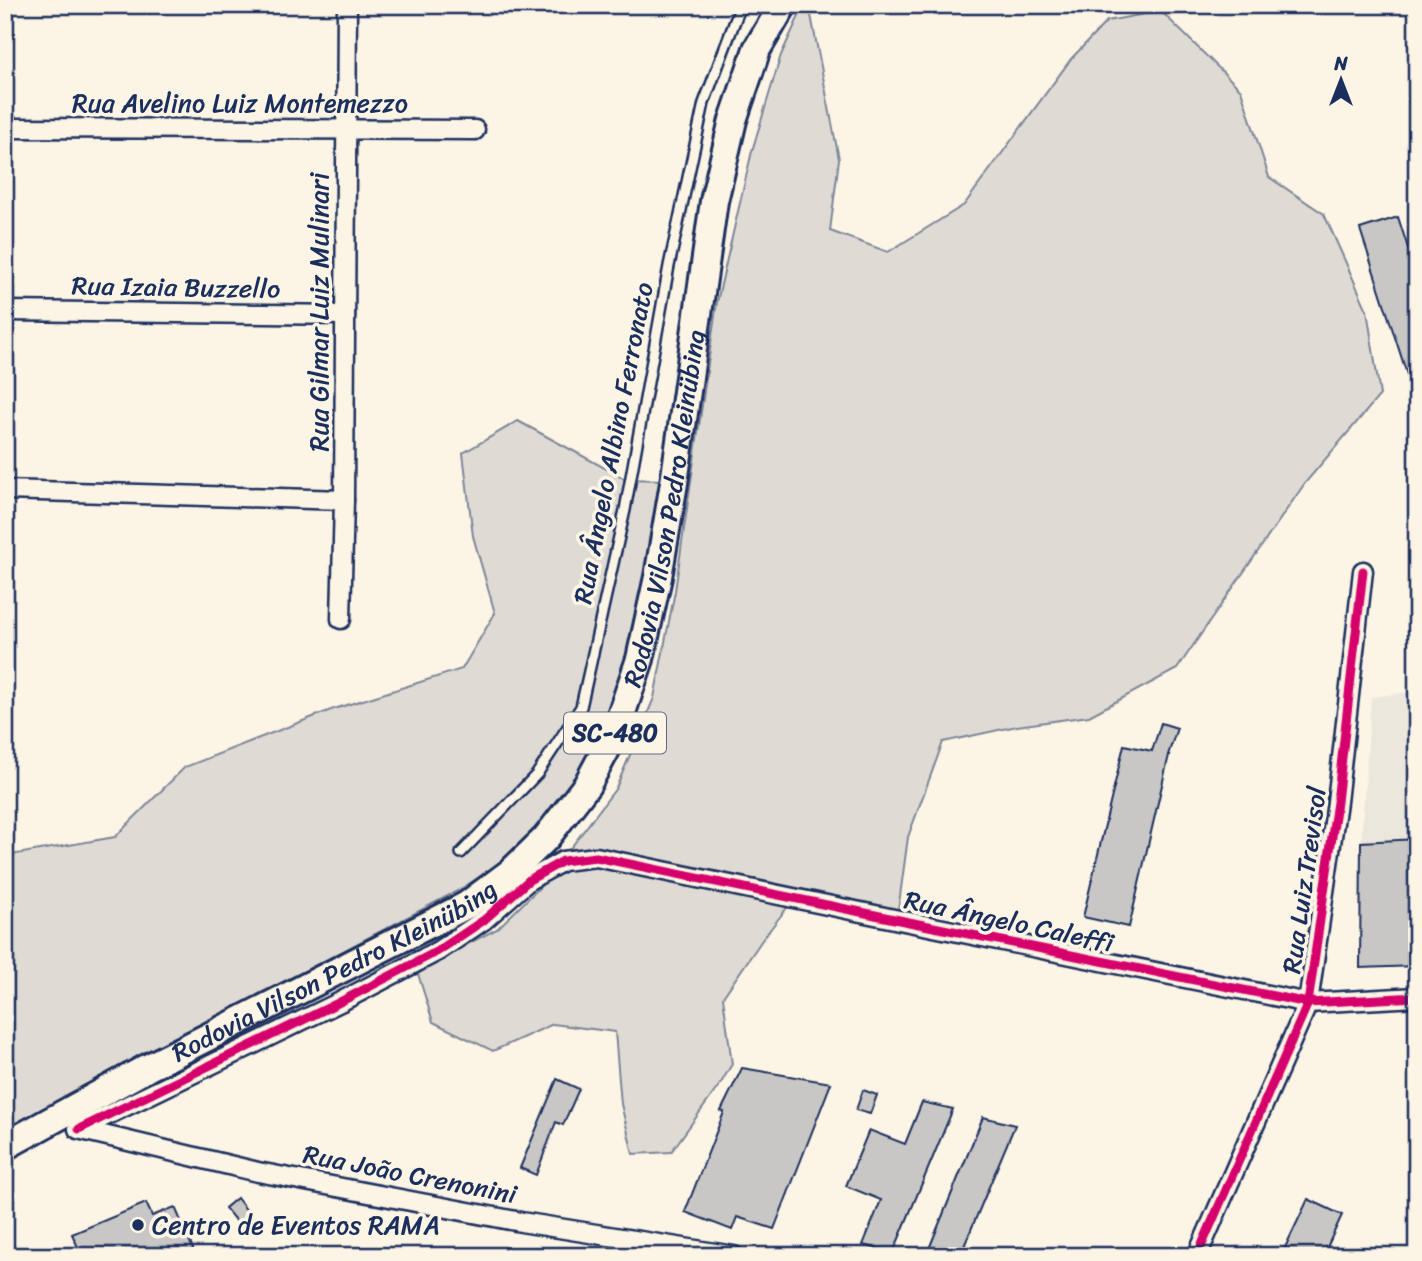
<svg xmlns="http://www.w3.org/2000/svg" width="1422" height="1261" font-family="Sriracha,sans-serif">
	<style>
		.built { fill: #ece7dc }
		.green { fill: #dfdbd4; stroke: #7d8599; stroke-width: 2 }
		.building { fill: #c8c7c6; stroke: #1b2f5e; stroke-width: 2 }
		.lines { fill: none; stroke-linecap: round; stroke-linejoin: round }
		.service-casing { stroke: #1b2f5e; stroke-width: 14 }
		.minor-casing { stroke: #1b2f5e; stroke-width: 23 }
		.primary-casing { stroke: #1b2f5e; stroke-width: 32 }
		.service { stroke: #fcf5e5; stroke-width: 9 }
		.minor { stroke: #fcf5e5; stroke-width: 18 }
		.primary { stroke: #fcf5e5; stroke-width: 26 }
		.cycleway-casing { stroke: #fcf5e5; stroke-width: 13 }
		.cycleway { stroke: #d6006c; stroke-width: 9 }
		.poi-dot { fill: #1b2f5e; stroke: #fcf5e5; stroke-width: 2.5 }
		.labels { text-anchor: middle; stroke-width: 7; stroke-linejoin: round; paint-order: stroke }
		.shield { fill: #fcf5e5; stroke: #5e6a86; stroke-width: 2 }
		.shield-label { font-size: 24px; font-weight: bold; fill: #1b2f5e }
		.street-label { font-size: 26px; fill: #1b2f5e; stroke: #fcf5e5 }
		.poi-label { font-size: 26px; fill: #1b2f5e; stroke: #fcf5e5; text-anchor: start }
	</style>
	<rect width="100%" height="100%" fill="#fcf5e5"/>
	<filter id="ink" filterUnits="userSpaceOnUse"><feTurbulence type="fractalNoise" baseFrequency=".0143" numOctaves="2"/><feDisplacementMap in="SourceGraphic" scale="14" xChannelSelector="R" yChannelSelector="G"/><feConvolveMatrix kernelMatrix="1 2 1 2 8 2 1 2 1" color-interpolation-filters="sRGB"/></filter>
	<g filter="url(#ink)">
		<polygon class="built" points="1417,691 1417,839 1361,842 1371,697"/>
		<g class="green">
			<polygon points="804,5 809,5 839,159 830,231 888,252 964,205 1071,59 1107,21 1161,11 1241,90 1269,177 1324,214 1367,310 1380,395 1305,483 1177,669 1089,716 1017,726 943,742 908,837 898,911 874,904 800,891 762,940 723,997 732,1064 721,1083 671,1152 633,1154 621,1104 615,1032 553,1024 493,1051 433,1022 418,974 444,956 497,929 544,883 616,788 654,698 675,591 717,302 752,151 781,55"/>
			<polygon points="518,421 625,479 662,480 631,651 612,705 581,771 535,833 502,862 459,890 5,1129 5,856 115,837 185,767 331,710 462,669 495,613 473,536 463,453"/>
		</g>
		<g class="building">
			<polygon points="1398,217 1417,276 1417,396 1414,396 1360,229"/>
			<polygon points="1161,723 1177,728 1168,755 1169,755 1129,927 1083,917 1124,745 1152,751"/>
			<polygon points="1417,839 1417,966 1360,968 1361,842"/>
			<polygon points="742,1068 831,1083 774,1229 737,1217 732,1230 685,1212 724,1112 721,1111"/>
			<polygon points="557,1079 579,1089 563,1125 556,1122 536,1175 520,1168"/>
			<polygon points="863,1090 877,1095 870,1114 856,1110"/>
			<polygon points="922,1102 953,1109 893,1253 863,1245 881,1200 846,1186 869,1130 905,1144"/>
			<polygon points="983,1117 1015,1125 960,1256 926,1256"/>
			<polygon points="237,1198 254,1220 243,1230 225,1208"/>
			<polygon points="1308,1199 1342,1215 1323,1256 1281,1256"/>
			<polygon points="146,1203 152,1216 175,1207 196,1256 82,1256 72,1234"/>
		</g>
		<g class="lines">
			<g class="service-casing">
				<polyline id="service" points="461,853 537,774 581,707 625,510 669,266 704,103 741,5"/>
			</g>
			<g class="minor-casing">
				<g id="minor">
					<polyline points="5,128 475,130"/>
					<polyline points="5,311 345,315"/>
					<polyline points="5,490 344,500"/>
					<polyline points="341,619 344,500 347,5"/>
					<polyline points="78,1129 258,1172 521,1222 734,1256"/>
					<polyline points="79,1129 340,1002 438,951 484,920 529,880 563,861 596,857 904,921 1308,1003 1417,997"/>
					<polyline points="1197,1256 1308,1003 1337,802 1363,571"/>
				</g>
			</g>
			<g class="primary-casing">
				<g id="primary">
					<path id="s1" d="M5 1146 147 1068 467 905 511 872 546 838 587 785 615 733 640 659 658 577 674 483 714 201 733 120 757 49 783 5"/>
				</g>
			</g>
			<use href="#service" class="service"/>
			<use href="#minor" class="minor"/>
			<use href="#primary" class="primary"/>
			<g class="cycleway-casing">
				<g id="cycleway">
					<polyline points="79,1129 340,1002 438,951 484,920 529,880 563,861 596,857 904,921 1308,1003 1417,997"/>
					<polyline points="1197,1256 1308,1003 1337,802 1363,571"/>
				</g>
			</g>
			<use href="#cycleway" class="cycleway"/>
		</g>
	</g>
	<circle class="poi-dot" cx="138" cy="1225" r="7"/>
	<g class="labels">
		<rect class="shield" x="564" y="712.5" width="102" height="41" rx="5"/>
		<g class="shield-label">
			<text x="615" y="741">SC-480</text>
		</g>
		<g class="street-label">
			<text x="240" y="112">Rua Avelino Luiz Montemezzo</text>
			<text transform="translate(176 287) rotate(1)" y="9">Rua Izaia Buzzello</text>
			<text transform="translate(319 312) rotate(-90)" y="9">Rua Gilmar Luiz Mulinari</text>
			<text transform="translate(613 443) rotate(-79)" y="9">Rua Ângelo Albino Ferronato</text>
			<text dy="9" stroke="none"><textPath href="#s1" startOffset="982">Rodovia Vilson Pedro Kleinübing</textPath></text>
			<text transform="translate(1304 880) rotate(-82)" y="9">Rua Luiz Trevisol</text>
			<text transform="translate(1009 921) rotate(12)" y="9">Rua Ângelo Caleffi</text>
			<text dy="9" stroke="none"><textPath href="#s1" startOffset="373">Rodovia Vilson Pedro Kleinübing</textPath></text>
			<text transform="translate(410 1174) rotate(11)" y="9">Rua João Crenonini</text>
		</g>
		<g class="poi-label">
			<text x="152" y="1234">Centro de Eventos RAMA</text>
		</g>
	</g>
	<rect width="1422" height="1261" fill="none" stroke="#fcf5e5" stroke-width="28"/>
	<rect x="14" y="14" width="1394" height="1233" fill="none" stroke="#1b2f5e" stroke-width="2.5" filter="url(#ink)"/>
	<g transform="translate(1341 80)" stroke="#fcf5e5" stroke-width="5" paint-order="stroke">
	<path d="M0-5L12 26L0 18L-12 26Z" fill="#1b2f5e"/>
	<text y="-10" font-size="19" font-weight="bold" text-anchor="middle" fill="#1b2f5e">N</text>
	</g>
</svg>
